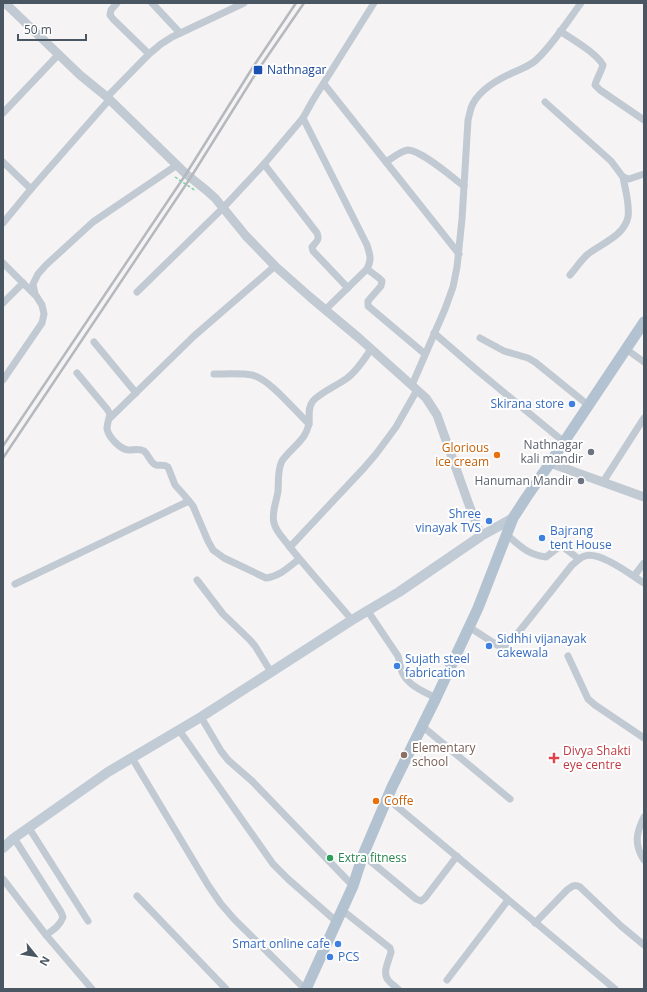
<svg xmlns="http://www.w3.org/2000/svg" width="647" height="992" font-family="'Open Sans',sans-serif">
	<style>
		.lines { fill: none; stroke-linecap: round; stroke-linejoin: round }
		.minor { stroke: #c1cad2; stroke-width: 7 }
		.tertiary { stroke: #c1cad2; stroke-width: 9 }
		.secondary { stroke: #c1cbd6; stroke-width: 10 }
		.primary { stroke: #b3c2d1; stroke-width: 11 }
		.rail { stroke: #b5b8bd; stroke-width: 2.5 }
		.path-bridge { stroke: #7ad0a6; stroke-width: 1.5; stroke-dasharray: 3 2; stroke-linecap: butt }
		.transit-dot { fill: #1a4fb4; stroke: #fff; stroke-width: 1.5 }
		.shop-dot { fill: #3f7fe0; stroke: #fff; stroke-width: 1.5 }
		.worship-dot { fill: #6b7280; stroke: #fff; stroke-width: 1.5 }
		.food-dot { fill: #e8710a; stroke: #fff; stroke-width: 1.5 }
		.education-dot { fill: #8d6e63; stroke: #fff; stroke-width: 1.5 }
		.health-dot { fill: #e0444e; stroke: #fff; stroke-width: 1.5 }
		.leisure-dot { fill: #2e9e5b; stroke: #fff; stroke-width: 1.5 }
		.labels { text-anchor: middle; stroke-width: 4; stroke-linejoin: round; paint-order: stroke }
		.transit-label { font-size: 12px; fill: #164399; stroke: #fff; text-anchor: start }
		.shop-label { font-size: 12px; fill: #366cbe; stroke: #fff; text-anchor: start }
		.worship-label { font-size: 12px; fill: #5b616d; stroke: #fff; text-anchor: end }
		.food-label { font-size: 12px; fill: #c56008; stroke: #fff; text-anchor: end }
		.education-label { font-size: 12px; fill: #785e54; stroke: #fff; text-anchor: start }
		.health-label { font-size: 12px; fill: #be3a42; stroke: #fff; text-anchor: start }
		.leisure-label { font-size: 12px; fill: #27864d; stroke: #fff; text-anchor: start }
	</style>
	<rect width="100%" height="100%" fill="#f5f3f3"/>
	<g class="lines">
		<g class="minor">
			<polyline points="117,3 111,10 110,15 113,19 149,54"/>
			<polyline points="152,3 180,33"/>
			<path d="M560 31C573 40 595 52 603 65 601 72 597 78 595 85L600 90 644 120"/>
			<polyline points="324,84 459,254"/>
			<polyline points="107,97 149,54 161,44 172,37 244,3"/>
			<polyline points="545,102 611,161 623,177 629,179 644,174"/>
			<polyline points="3,113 59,54"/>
			<path d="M303 118 367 245C370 255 372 259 367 269L325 310"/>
			<polyline points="3,162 31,189"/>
			<path d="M386 162C393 158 400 151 408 150 421 150 453 178 464 186"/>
			<path d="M264 164 317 233C320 240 316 242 312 247L313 251 348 288"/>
			<polyline points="3,223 31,189 109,100"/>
			<polyline points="3,263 34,294"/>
			<polyline points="367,269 379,278 382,281 381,286 368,301 368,306 425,354"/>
			<path d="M570 275C576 268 581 260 588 254 602 243 624 236 628 217 630 205 625 188 623 177"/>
			<polyline points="137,292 223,208 264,164 303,118 313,100 374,3"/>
			<polyline points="3,303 23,283"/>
			<polyline points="434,333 478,371 564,442"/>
			<polyline points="480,338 504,351 528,358 535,362 588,405"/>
			<polyline points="94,342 136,393"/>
			<polyline points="626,349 644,362"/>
			<path d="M77 373 107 409 110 414C109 419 107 424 107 429 109 438 121 450 129 450 134 450 139 448 144 451 149 455 150 463 156 465 161 466 164 464 168 467L175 485 184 495 193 506 208 541 213 550 224 558 266 578C280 576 289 567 299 559"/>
			<path d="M214 374C225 374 242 373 252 375 270 379 295 411 309 424"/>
			<polyline points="3,380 42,323 44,314 42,305 35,294 33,284 38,274 46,265 93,222 177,165"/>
			<path d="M412 385 445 309 453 287 457 267 462 219 468 120C469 116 470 112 471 108 477 92 495 81 510 74 518 70 528 67 535 61 552 46 567 22 581 3"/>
			<polyline points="110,418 194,336 275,266"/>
			<polyline points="603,482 644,418"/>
			<path d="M507 535C520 546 528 555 546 557L559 547H563L579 559"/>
			<polyline points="290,547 364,468 376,454 396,427 417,390"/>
			<polyline points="634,576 644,563"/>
			<polyline points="197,580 223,614 250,640 255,646 271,672"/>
			<polyline points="15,584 189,501"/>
			<path d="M367 610 398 656C400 662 400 669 403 674 409 686 425 692 436 698"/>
			<path d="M352 620C331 595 309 571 289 546 284 539 276 532 274 523 271 512 277 501 278 491 279 480 277 471 282 461 288 452 298 445 304 436 306 433 308 428 309 424 310 417 307 408 313 401 320 393 336 386 346 379 356 372 364 360 371 349"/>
			<path d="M469 627 497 645 502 647 507 645 514 638 572 565C576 562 580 557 585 556 600 551 631 575 644 583"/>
			<polyline points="568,656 588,699 595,705 644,738"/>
			<polyline points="201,717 221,751 228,760 252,781 353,886"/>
			<polyline points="422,726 510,799"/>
			<polyline points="179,730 273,864 288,879 337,922"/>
			<polyline points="132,758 208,885 221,904 235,920 305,989"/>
			<path d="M388 799C464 862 539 926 615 989"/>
			<path d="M644 817C636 833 634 845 644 860"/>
			<polyline points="29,828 88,921"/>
			<path d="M14 838 61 912 63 917C60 926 53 930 46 935"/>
			<polyline points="363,855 416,899 421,901 425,898 457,856"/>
			<polyline points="3,879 46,935 92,989"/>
			<polyline points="137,896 226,989"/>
			<path d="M342 910 390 948 391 952C389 961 382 972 388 980 391 984 395 986 398 989"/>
			<path d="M535 923 567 890C572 886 574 884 580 887L621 926 644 945"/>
			<polyline points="447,980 508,900"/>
		</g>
		<g class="tertiary">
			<polyline points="5,3 80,75 107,97 186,174 206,190 215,198 246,236 275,266 310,297 359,338 426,398 437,415 468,502 481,536"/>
			<polyline points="550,463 644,497"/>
		</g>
		<polyline class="secondary" points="3,848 14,838 108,772 201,717 352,620 399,592 481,536 513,518"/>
		<polyline class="primary" points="306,989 353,886 363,855 392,787 436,698 478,608 513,518 526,498 550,463 644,322"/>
		<g class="rail">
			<polyline points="3,446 186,174 253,67 296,3"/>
			<polyline points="3,458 191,177 258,70 304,3"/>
		</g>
		<polyline class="path-bridge" points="175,177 196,191"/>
	</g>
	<rect class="transit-dot" x="253" y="65" width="10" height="10" rx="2"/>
	<g class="shop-dot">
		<circle cx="572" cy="404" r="4"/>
		<circle cx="489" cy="521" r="4"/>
		<circle cx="542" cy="538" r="4"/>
		<circle cx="489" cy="646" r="4"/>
		<circle cx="397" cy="666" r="4"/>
		<circle cx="338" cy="944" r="4"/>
		<circle cx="330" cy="957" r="4"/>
	</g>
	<g class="worship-dot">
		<circle cx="591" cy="452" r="4"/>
		<circle cx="581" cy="481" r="4"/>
	</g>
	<g class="food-dot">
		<circle cx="497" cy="455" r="4"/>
		<circle cx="376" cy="801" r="4"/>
	</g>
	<circle class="education-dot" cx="404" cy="755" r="4"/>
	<path class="health-dot" d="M552 752h4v4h4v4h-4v4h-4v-4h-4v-4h4z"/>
	<circle class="leisure-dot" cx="330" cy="858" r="4"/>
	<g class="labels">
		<g class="transit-label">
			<text x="267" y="74">Nathnagar</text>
		</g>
		<g class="shop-label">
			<text x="564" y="408" text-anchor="end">Skirana store</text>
			<text x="481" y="518" text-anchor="end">Shree<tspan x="481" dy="14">vinayak TVS</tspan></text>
			<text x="550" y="535">Bajrang<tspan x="550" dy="14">tent House</tspan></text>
			<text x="497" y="643">Sidhhi vijanayak<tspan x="497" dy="14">cakewala</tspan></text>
			<text x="405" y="663">Sujath steel<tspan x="405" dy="14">fabrication</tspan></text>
			<text x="330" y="948" text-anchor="end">Smart online cafe</text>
			<text x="338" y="961">PCS</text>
		</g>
		<g class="worship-label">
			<text x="583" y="449">Nathnagar<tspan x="583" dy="14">kali mandir</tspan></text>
			<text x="573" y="485">Hanuman Mandir</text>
		</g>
		<g class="food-label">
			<text x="489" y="452">Glorious<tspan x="489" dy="14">ice cream</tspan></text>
			<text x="384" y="805" text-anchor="start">Coffe</text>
		</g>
		<g class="education-label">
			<text x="412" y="752">Elementary<tspan x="412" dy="14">school</tspan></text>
		</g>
		<g class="health-label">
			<text x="563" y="755">Divya Shakti<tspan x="563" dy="14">eye centre</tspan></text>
		</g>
		<g class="leisure-label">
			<text x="338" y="862">Extra fitness</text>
		</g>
	</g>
	<rect width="647" height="992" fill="none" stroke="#4a5661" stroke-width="8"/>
	<g transform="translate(36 956) rotate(120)" stroke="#ffffff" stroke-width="3" paint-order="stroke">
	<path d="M0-3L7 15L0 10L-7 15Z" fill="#4a5661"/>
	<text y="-6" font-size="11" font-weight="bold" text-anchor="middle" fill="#4a5661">N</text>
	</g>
	<path d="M18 34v6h68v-6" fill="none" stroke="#4a5661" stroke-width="2"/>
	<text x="24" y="34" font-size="12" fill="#4a5661" stroke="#ffffff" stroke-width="3" paint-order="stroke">50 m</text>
</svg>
